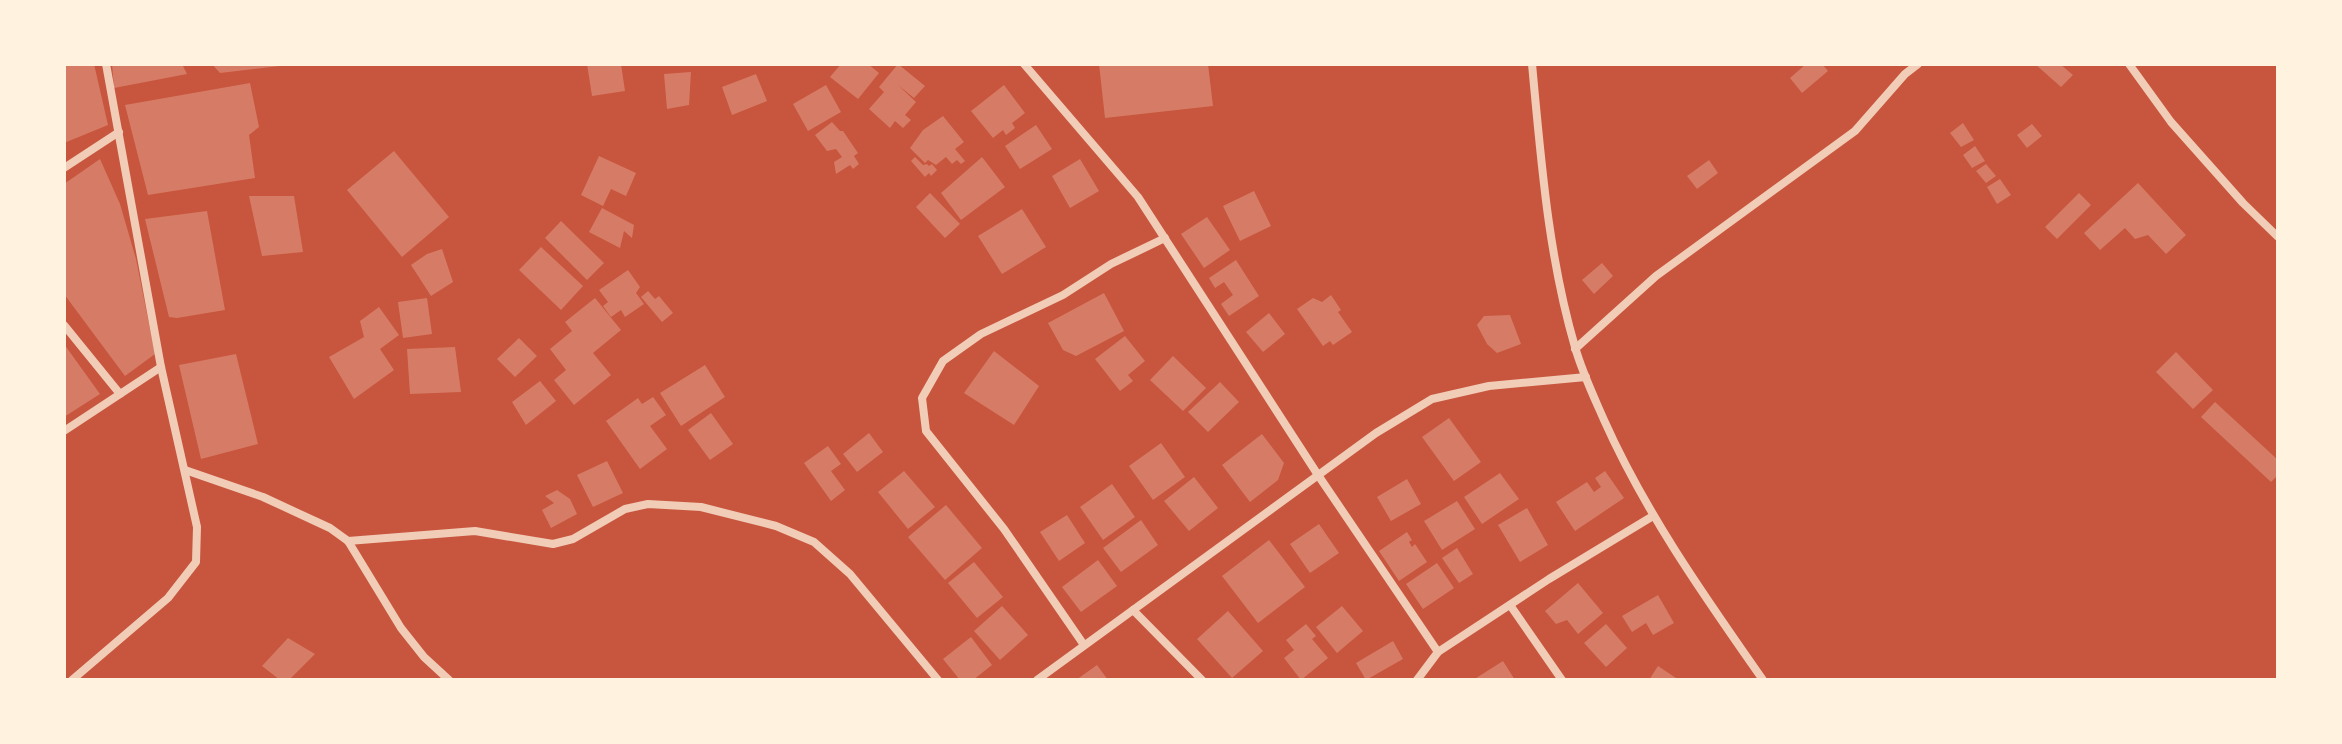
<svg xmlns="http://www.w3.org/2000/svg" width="2342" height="744" font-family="'Sofia Sans Condensed',sans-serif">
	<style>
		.building { fill: #d67c66 }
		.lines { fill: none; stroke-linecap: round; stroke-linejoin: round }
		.minor { stroke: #f1ccb7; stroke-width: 8 }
	</style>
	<rect width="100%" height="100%" fill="#c8553d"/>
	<g class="building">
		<polygon points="64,64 94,64 108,125 64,143"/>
		<polygon points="112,64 182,64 187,74 114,88"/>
		<polygon points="212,64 279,64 280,66 220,73"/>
		<polygon points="587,64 621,64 625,91 592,96"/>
		<polygon points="841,64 868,64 879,73 858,99 830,77"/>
		<polygon points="898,64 925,86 914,98 898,85 916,102 905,115 911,120 903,128 895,121 890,128 869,109 884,92 879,87"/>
		<polygon points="1099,64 1208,64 1213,106 1105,118"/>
		<polygon points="1806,64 1822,64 1828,71 1802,93 1790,78"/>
		<polygon points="2035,64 2060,64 2073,75 2061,87"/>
		<polygon points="691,72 689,105 667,109 664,74"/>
		<polygon points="756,74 767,101 732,115 722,87"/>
		<polygon points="250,83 259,127 249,135 255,178 148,195 125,105"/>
		<polygon points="826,85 841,112 808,131 793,104"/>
		<polygon points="1004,85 1025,113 1012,123 1015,128 1006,135 1003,130 993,138 971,111"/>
		<polygon points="943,116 964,142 955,149 965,161 961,164 957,160 952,164 946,157 936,165 928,160 925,163 910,148 923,130"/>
		<polygon points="832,122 840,131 843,131 858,153 854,156 859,164 853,169 850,165 836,174 834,162 842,157 836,149 827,151 815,135"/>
		<polygon points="1963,123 1974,140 1961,147 1950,133"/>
		<polygon points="2032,124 2042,136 2027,148 2017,135"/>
		<polygon points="1036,125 1052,149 1020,169 1005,146"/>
		<polygon points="1975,146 1985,161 1972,168 1963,155"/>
		<polygon points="394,151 449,217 402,257 347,190"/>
		<polygon points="599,156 636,173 626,196 611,189 603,206 581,195"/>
		<polygon points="915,157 923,165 927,164 929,166 932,164 937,170 931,176 929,173 925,177 911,161"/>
		<polygon points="982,157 1005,187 961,220 941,193"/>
		<polygon points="100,159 120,204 136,259 155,354 125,376 64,294 64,184"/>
		<polygon points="1080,159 1099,191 1070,208 1052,176"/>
		<polygon points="1709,160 1718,173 1697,189 1687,176"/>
		<polygon points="1986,164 1996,176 1986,183 1976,171"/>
		<polygon points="2000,179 2011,195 1997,204 1987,187"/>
		<polygon points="2138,183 2186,235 2166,254 2148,235 2135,239 2125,228 2100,250 2084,233"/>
		<polygon points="1254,191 1271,226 1240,241 1223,206"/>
		<polygon points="930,193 960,224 945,238 916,207"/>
		<polygon points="2079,193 2091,205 2057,239 2045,227"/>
		<polygon points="249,196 294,196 303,252 262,256"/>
		<polygon points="602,208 634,225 632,238 624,231 620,248 589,232"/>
		<polygon points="1022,209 1046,247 1002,274 978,236"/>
		<polygon points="207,211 225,310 177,318 169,317 145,219"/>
		<polygon points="1207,217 1230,250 1204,268 1181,234"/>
		<polygon points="561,221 604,263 587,280 545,238"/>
		<polygon points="541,247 583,286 561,310 519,270"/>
		<polygon points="442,249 453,282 431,296 411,265 427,254"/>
		<polygon points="1236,260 1259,296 1229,316 1221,304 1233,295 1224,282 1215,288 1209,278"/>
		<polygon points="1602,263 1613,276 1594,294 1582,280"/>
		<polygon points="628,270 640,287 636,293 644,304 625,317 621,310 611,317 603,306 608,302 599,290"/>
		<polygon points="648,291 655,299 659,296 673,313 662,322 641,297"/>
		<polygon points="1104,293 1124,331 1076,356 1063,350 1048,323"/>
		<polygon points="1331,295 1341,310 1338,312 1352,332 1333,345 1330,341 1323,346 1297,309 1313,298 1322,302"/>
		<polygon points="427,298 432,334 403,338 398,302"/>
		<polygon points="595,298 621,330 593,353 611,375 574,405 554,380 566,370 550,349 572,331 565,322"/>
		<polygon points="379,307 399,335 380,349 394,370 354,399 329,357 364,337 360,321"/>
		<polygon points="1269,313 1285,334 1263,352 1246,332"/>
		<polygon points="1510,315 1521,344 1497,353 1487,344 1477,325 1484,316"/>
		<polygon points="1125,336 1145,361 1128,375 1133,381 1120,391 1095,359"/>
		<polygon points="519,338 537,356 515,377 497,359"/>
		<polygon points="64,344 100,394 64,417"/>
		<polygon points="455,347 461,392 410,394 407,349"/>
		<polygon points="994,351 1039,386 1014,425 964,393"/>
		<polygon points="2176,352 2213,390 2193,409 2156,372"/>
		<polygon points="236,354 258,444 201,459 179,365"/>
		<polygon points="1173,356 1206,388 1183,411 1150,380"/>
		<polygon points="705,365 725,397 681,426 660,393"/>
		<polygon points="540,381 556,401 526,425 512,402"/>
		<polygon points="1220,382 1239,402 1208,432 1188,412"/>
		<polygon points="653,397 666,415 650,426 667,449 640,469 606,421 638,398 642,404"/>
		<polygon points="2215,402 2278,460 2278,475 2271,482 2201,417"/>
		<polygon points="711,413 733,444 710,460 688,430"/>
		<polygon points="1449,418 1481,462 1454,481 1422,437"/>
		<polygon points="869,433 883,452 857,472 843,454"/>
		<polygon points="1262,434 1284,463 1278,480 1250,502 1222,465"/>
		<polygon points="1161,443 1185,477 1153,500 1129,466"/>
		<polygon points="828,446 841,464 831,471 845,490 831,501 804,463"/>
		<polygon points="607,461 623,493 593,507 577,475"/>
		<polygon points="904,471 935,507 908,529 878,492"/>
		<polygon points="1605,471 1624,498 1575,531 1556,502 1587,482 1594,492 1601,487 1595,478"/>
		<polygon points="1500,473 1519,499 1482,524 1464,497"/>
		<polygon points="1194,477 1218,508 1189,531 1164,501"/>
		<polygon points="1407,479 1421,504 1391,521 1377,497"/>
		<polygon points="1112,484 1135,517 1103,540 1080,507"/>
		<polygon points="557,490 570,499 577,514 551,528 542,510 554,503 545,496"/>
		<polygon points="1457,501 1475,529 1442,550 1424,521"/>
		<polygon points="946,505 982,548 945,580 908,537"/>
		<polygon points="1527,508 1548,545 1520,562 1498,525"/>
		<polygon points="1067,515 1085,543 1059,561 1040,532"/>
		<polygon points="1141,520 1158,545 1121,572 1103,548"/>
		<polygon points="1319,524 1339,553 1310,573 1290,544"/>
		<polygon points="1407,532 1412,540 1409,542 1412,547 1415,544 1427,562 1399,581 1379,551"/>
		<polygon points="1269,540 1305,587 1258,623 1222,576"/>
		<polygon points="1457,548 1473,574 1459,583 1442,558"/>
		<polygon points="1098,560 1117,586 1081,612 1062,587"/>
		<polygon points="974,562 1003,597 977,618 948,583"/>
		<polygon points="1437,563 1454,588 1423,609 1406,584"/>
		<polygon points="1578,583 1603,613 1578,634 1567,620 1556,624 1545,611"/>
		<polygon points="1658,595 1674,623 1653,635 1646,623 1632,632 1622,616"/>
		<polygon points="1002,606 1028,635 1000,660 974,631"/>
		<polygon points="1342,606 1363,631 1337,653 1316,627"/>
		<polygon points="1228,611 1263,651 1232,678 1197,639"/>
		<polygon points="1306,624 1316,636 1312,639 1328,658 1301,680 1284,658 1294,650 1286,640"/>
		<polygon points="1606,624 1627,648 1606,667 1584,643"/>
		<polygon points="971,637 992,665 973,680 960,680 943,659"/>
		<polygon points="288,638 315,654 289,680 280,680 262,666"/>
		<polygon points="1393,641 1403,659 1366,680 1356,663"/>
		<polygon points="1503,661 1515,680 1473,680"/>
		<polygon points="1097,665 1108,680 1076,680"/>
		<polygon points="1658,666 1676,678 1674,680 1649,680"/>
	</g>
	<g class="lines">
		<g class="minor">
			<polyline points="1024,64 1138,197 1318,475 1438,652"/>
			<path d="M1532 64C1541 159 1548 255 1575 347 1582 372 1594 397 1604 420 1646 514 1705 597 1763 680"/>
			<polyline points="2129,64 2171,122 2243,203 2278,237"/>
			<polyline points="64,168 119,132"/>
			<polyline points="64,325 120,394"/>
			<polyline points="1575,349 1656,276 1855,131 1905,74 1918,64"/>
			<polyline points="64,431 161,367"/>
			<polyline points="185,470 263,497 330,528 348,541 401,628 424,657 449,680"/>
			<polyline points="348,541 475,531 553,544 573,539 625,509 648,504 701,507 776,526 814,542 850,574 938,680"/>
			<polyline points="1510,605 1562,680"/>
			<polyline points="1133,610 1202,680"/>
			<polyline points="1084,645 1004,529 926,431 922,398 943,361 981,334 1063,295 1111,264 1165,238"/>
			<polyline points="72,680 168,598 196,562 197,527 161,367 106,64"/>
			<polyline points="1037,680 1376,433 1432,399 1489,386 1586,377"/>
			<polyline points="1417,680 1438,652 1549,579 1653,516"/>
		</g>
	</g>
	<rect width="2342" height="744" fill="none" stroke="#fff3e0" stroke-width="132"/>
</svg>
